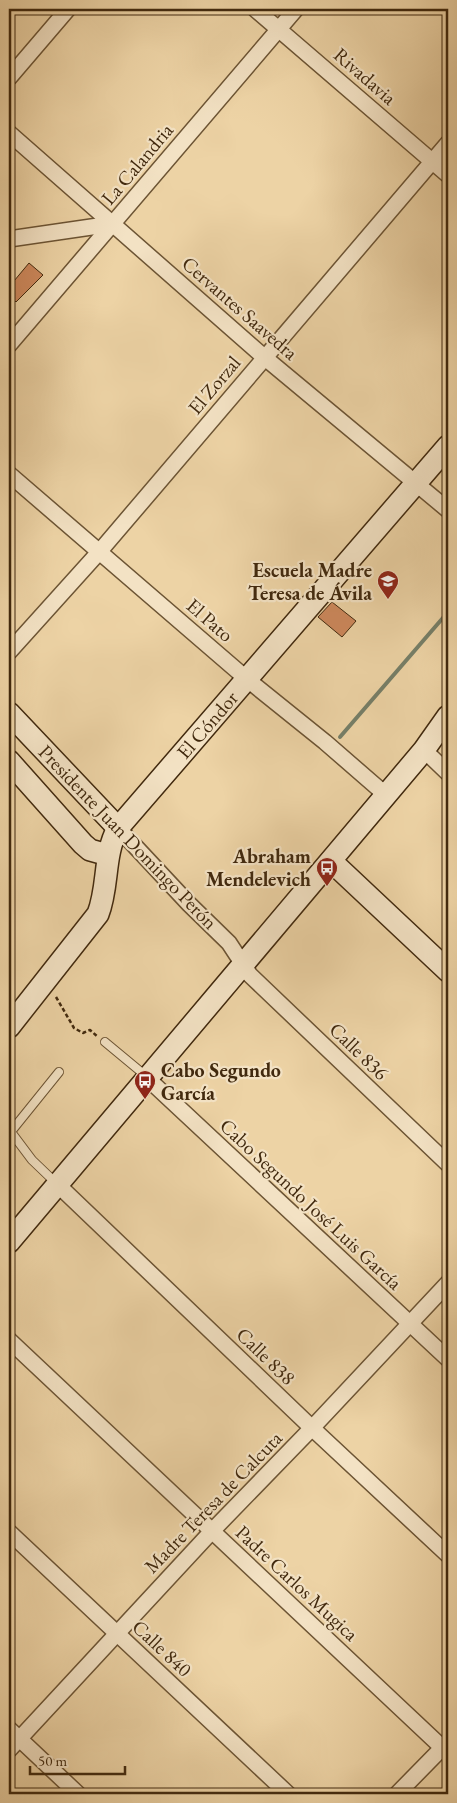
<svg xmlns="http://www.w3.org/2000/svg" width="457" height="1803" font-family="'EB Garamond',serif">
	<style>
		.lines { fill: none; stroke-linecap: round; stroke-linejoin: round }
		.stream { stroke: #767f68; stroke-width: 4 }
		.building { fill: #cd885c; stroke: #41290e }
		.lane-casing { stroke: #6c5434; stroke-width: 10 }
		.street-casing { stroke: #6c5434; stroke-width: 18 }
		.secondary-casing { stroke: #41290e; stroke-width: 24 }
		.path { stroke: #41290e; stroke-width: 2.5; stroke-dasharray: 4 2.5; stroke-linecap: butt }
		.lane { stroke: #f3e2c4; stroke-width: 8 }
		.street { stroke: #f3e2c4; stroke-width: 15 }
		.secondary { stroke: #f3e2c4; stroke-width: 21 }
		.labels { text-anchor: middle; stroke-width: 4.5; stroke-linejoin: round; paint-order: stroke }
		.street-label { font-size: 20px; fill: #41290e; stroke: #f3e2c4 }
		.poi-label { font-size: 20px; font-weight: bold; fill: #41290e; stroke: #f3e2c4; text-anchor: end }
	</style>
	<rect width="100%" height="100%" fill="#edd3a5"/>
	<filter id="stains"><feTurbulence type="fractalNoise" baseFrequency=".004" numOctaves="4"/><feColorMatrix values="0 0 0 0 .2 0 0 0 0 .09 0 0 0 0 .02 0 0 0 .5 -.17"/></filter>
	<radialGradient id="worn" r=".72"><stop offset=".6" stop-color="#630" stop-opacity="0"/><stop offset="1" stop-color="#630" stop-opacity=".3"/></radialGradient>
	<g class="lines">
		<polyline class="stream" points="340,737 448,612"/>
	</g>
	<g class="building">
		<polygon points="29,263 43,275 16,302 9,295 9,287"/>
		<polygon points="332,602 356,621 342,637 318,617"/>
	</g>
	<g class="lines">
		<g class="lane-casing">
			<g id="lane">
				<polyline points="105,1042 146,1076"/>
				<polyline points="11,1132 32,1160 56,1183"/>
				<polyline points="9,1134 59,1072"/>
			</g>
		</g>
		<g class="street-casing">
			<g id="street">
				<polyline points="255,9 448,175"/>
				<polyline points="9,78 68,9"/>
				<polyline points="9,133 264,357 448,510"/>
				<polyline points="9,239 112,224"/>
				<polyline points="9,345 296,9"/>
				<polyline points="9,474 248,680 325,742 386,795"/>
				<polyline points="9,652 100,551 448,143"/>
				<polyline points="424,750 448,773"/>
				<polyline points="118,828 189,904 229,943 250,975 448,1164"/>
				<polyline points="147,1078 448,1359"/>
				<polyline points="57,1184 312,1428 448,1555"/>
				<polyline points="9,1340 448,1753"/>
				<polyline points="9,1532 288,1794"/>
				<polyline points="9,1729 78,1794"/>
				<polyline points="9,1750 213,1530 312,1428 448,1283"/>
				<polyline points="397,1794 448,1742"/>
			</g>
		</g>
		<g class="secondary-casing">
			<g id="secondary">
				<polyline points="9,713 118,828"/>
				<polyline points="9,761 83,844 90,850 108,855"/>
				<polyline points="331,861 448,971"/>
				<path id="s1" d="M9 1027 98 914C109 886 103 855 118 828L448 446"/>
				<polyline points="9,1242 424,750 448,716"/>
			</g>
		</g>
		<polyline class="path" points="56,997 74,1028 83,1033 90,1030 98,1037"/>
		<use href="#lane" class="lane"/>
		<use href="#street" class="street"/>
		<use href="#secondary" class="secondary"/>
	</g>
	<defs>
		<g id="school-pin" transform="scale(1.125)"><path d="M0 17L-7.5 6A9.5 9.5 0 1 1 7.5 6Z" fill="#8f2418" stroke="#f3e2c4"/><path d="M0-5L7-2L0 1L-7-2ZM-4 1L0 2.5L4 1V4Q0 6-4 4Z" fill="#fff"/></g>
		<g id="bus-pin" transform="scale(1.125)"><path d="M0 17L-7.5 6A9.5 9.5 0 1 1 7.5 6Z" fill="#8f2418" stroke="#f3e2c4"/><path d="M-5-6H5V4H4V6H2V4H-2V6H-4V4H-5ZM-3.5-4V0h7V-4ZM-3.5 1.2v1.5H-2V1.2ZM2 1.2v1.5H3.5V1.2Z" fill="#fff"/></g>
	</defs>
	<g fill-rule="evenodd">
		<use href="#school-pin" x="388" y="581"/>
		<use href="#bus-pin" x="327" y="868"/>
		<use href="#bus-pin" x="145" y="1081"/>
	</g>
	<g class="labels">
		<g class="street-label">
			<text transform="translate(365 76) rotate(41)" y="7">Rivadavia</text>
			<text transform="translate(137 164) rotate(-50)" y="7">La Calandria</text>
			<text transform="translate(240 308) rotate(41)" y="7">Cervantes Saavedra</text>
			<text transform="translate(214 385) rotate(-50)" y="7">El Zorzal</text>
			<text transform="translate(210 620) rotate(41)" y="7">El Pato</text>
			<text dy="7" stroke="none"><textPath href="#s1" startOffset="369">El Cóndor</textPath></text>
			<text transform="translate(128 837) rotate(46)" y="7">Presidente Juan Domingo Perón</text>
			<text transform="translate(359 1051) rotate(44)" y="7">Calle 836</text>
			<text transform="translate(311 1204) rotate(43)" y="7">Cabo Segundo José Luis García</text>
			<text transform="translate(266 1356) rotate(44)" y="7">Calle 838</text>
			<text transform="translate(213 1502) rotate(-46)" y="7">Madre Teresa de Calcuta</text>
			<text transform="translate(297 1583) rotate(43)" y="7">Padre Carlos Mugica</text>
			<text transform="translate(162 1648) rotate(43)" y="7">Calle 840</text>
		</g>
		<g class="poi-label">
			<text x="372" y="577">Escuela Madre<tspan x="372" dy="23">Teresa de Ávila</tspan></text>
			<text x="311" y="863">Abraham<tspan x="311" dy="23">Mendelevich</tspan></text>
			<text x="161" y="1077" text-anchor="start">Cabo Segundo<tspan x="161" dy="23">García</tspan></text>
		</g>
	</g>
	<rect width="457" height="1803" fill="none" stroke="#edd3a5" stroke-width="30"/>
	<rect x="10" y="10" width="437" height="1783" fill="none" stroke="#41290e" stroke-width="2.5"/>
	<rect x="15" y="15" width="427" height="1773" fill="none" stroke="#41290e"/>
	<path d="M30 1766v8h95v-8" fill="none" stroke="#41290e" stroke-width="2.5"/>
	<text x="38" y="1766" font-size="15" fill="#41290e" stroke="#f3e2c4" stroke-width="4" paint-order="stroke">50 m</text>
	<rect width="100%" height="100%" filter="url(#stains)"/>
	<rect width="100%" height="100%" fill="url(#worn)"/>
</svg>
